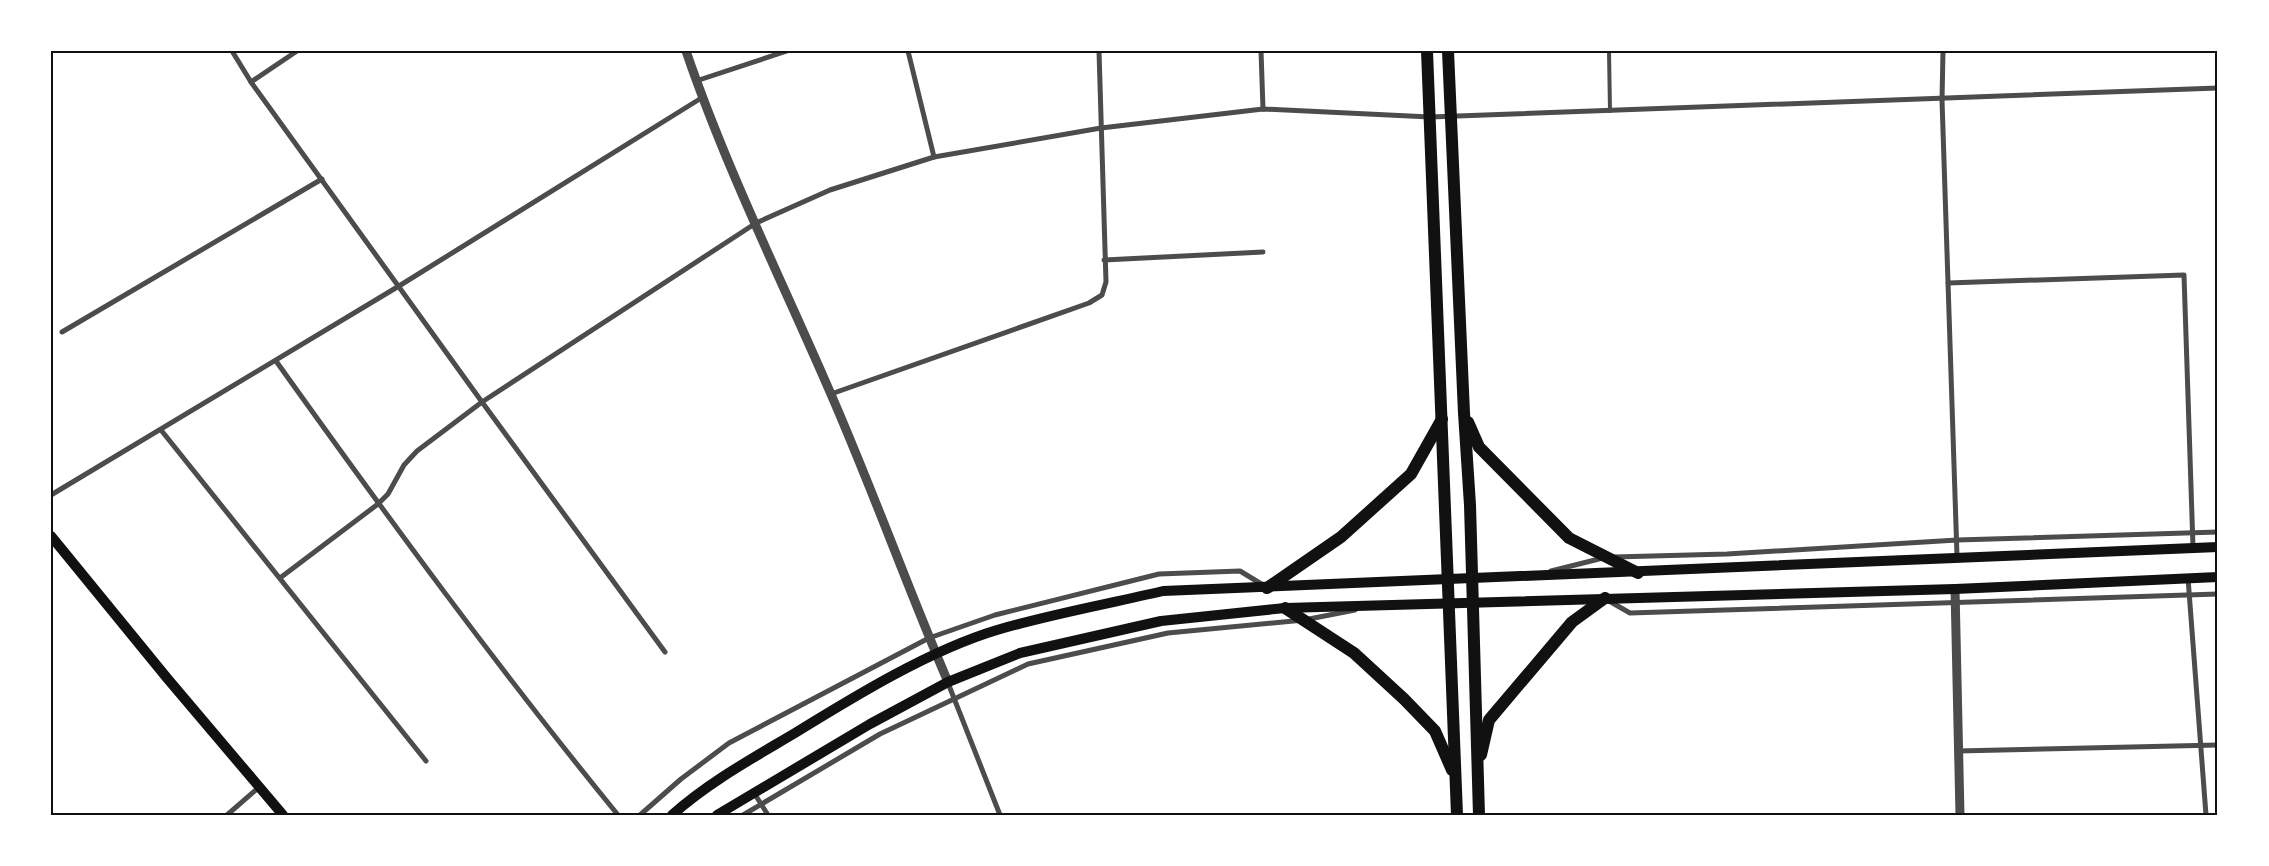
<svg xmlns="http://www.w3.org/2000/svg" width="2269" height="866" font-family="Cabin,sans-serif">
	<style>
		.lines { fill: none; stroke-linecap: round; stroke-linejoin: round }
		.service { stroke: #4c4c4c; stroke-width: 4 }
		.minor { stroke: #4c4c4c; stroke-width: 5 }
		.tertiary { stroke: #4c4c4c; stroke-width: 9 }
		.secondary { stroke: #111; stroke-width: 10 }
		.primary { stroke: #111; stroke-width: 12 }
		.neatline { fill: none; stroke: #111; stroke-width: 2 }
	</style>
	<rect width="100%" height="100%" fill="#fff"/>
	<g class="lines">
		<polyline class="service" points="1609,51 1610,111"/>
		<g class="minor">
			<polyline points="232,51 251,82 482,402 665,652"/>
			<polyline points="908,51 934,157"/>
			<polyline points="1261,51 1263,109"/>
			<polyline points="1943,51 1942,100 1957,556"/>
			<polyline points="696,81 787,51"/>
			<polyline points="251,82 297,51"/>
			<polyline points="1104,260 1263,252"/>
			<polyline points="1948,283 2184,275 2193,547"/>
			<polyline points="62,332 322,179"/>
			<path d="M276 361C386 515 498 668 618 815"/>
			<polyline points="831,394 1089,303 1102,295 1106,282 1099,51"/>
			<polyline points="161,430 426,761"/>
			<polyline points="51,495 399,286 703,97"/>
			<polyline points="1614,557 1727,554 1957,540 2218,532"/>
			<polyline points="1551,571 1603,558"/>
			<polyline points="280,578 378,504 388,494 404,465 417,451 482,402 756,223 830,190 934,157 1101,128 1263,109 1430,117 2218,88"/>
			<polyline points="2188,578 2206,815"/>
			<polyline points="1609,601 1630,613 2218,594"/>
			<polyline points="948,683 1000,815"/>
			<polyline points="1958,751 2218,745"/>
			<polyline points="754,793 768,815"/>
			<polyline points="227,815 258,788"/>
			<polyline points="640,815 681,779 729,743 929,638 995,615 1159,574 1240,571 1263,585"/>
			<polyline points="743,815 880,734 1028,664 1168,633 1304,620 1355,610"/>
		</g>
		<g class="tertiary">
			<path d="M686 51C726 168 781 279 830 392 872 488 907 586 948 682"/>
			<polyline points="1955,589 1960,815"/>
		</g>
		<g class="secondary">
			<polyline points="51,536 167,678 283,815"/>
			<path d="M672 815C709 782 753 758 795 733 855 696 930 650 997 630 1051 614 1108 604 1163 591L2218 547"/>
			<polyline points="717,815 870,724 948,682 1020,653 1161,621 1285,608 1955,589 2218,577"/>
		</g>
		<g class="primary">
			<polyline points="1427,51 1457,815"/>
			<polyline points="1448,51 1464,413 1470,505 1479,815"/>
			<polyline points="1468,422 1479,447 1569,538 1638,573"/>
			<polyline points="1267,588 1341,537 1411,474 1442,419"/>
			<polyline points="1285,608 1354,653 1404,699 1435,731 1452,770"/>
			<polyline points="1481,755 1489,720 1572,622 1605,598"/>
		</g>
	</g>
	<rect width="2269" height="866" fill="none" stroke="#ffffff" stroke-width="105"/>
	<rect x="52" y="52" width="2164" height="762" class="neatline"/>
</svg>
